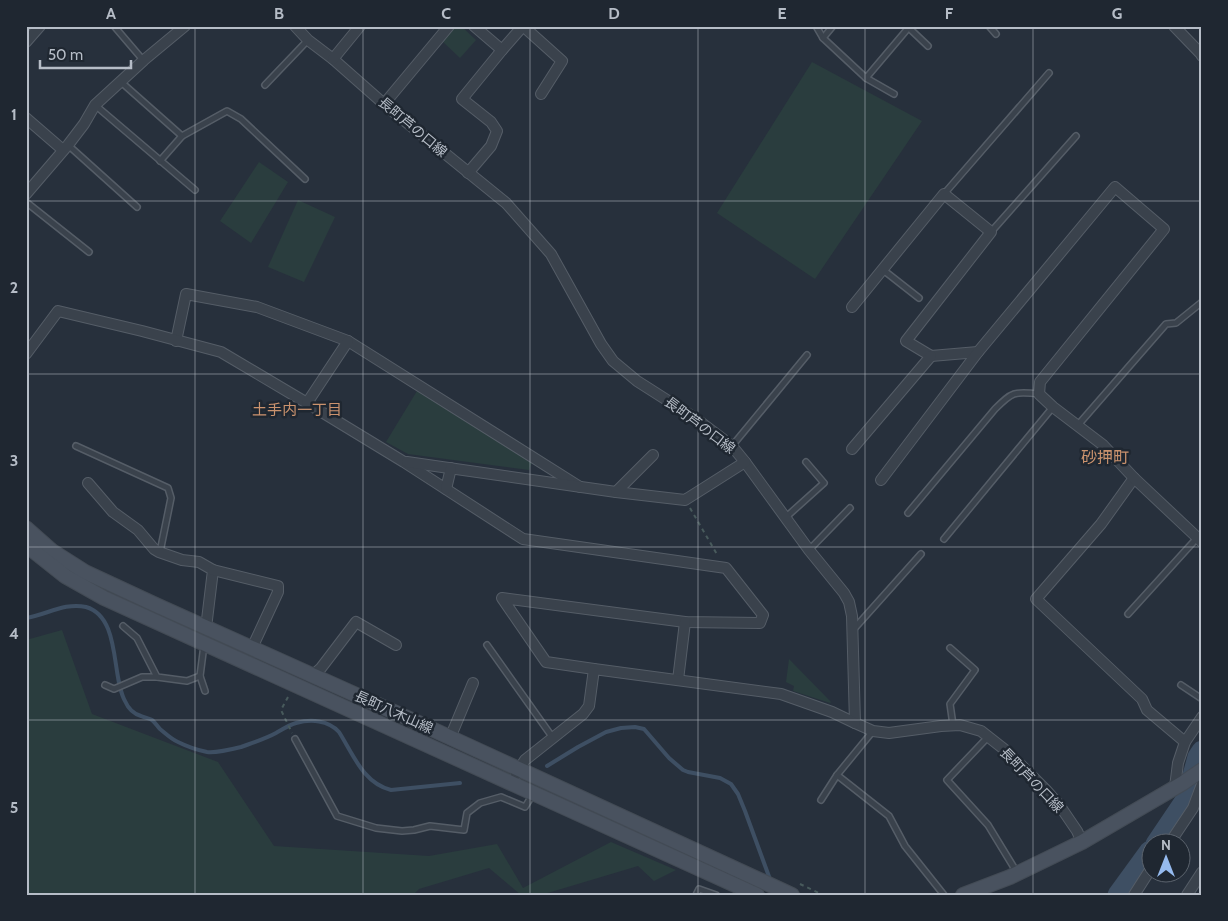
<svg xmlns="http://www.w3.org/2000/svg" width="1228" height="921" font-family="Cabin,'Noto Sans JP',sans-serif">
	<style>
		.green { fill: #2a3d3e }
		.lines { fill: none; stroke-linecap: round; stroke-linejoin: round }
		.stream { stroke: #3e4f63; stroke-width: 4 }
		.river { stroke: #3e4f63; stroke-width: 21 }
		.lane-casing { stroke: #555d67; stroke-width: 8 }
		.street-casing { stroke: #555d67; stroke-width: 12 }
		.secondary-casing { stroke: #434b55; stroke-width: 16 }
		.path { stroke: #485a5c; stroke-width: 2; stroke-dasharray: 4 4; stroke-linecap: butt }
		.lane { stroke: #3a424c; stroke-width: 5 }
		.street { stroke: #3a424c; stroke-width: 10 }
		.secondary { stroke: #49525f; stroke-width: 14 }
		.grid { fill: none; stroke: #b6bdc7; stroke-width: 1; stroke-opacity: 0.55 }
		.labels { text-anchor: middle; stroke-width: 5; stroke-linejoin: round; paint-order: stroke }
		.street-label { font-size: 14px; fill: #b6bdc7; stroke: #1f2731 }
		.neighbourhood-label { font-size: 15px; fill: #cb936e; stroke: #1f2731 }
		.quarter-label { font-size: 16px; fill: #cb936e; stroke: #1f2731 }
		.neatline { fill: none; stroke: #b6bdc7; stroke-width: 2 }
		.grid-label { font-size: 16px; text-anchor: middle; font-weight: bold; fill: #b6bdc7 }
	</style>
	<rect width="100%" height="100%" fill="#27303c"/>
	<g class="green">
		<polygon points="452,26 461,26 476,40 460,58 441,40"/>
		<polygon points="812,62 922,121 815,279 717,213"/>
		<polygon points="259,162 288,182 251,243 220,221"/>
		<polygon points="298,200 335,217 304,282 268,267"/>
		<polygon points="417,391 532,462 529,470 408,454 386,442"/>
		<polygon points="62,630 92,714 218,762 274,846 429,856 497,844 523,888 611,842 676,870 654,881 638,866 541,895 521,895 489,868 419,889 413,895 26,895 26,640"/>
		<polygon points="789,659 831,702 830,703 793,691 794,686 786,682"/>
	</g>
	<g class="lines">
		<g class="stream">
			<path d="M26 618C46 615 65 602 86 607 121 617 111 676 125 701 128 708 134 714 141 716 145 718 149 718 152 720 155 722 157 726 160 729 165 733 171 739 178 742 186 746 197 750 207 752 215 753 233 749 241 747 252 743 265 739 276 733 283 729 289 725 296 723 311 719 328 720 339 732 353 754 363 783 391 790L460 783"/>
			<polyline points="547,766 578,747 606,732 621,728 635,727 644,729 669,758 683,770 688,772 720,778 731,784 738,794 745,811 771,882"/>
		</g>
		<g class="river">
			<polyline points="1156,844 1187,798 1198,757 1202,751"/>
			<polyline points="1118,895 1150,851"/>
		</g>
		<g class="lane-casing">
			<g id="lane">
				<polyline points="114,26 143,60"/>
				<polyline points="816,26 823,38 866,78 894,94"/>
				<polyline points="989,26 996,34"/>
				<polyline points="909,28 928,46"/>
				<polyline points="823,38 833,26"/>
				<polyline points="866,78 910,26"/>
				<polyline points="121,82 182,136 227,111 241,119 305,179"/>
				<polyline points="265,85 308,40"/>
				<polyline points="95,105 195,190"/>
				<polyline points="68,145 137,207"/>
				<polyline points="160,161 182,136"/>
				<polyline points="944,194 1049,73"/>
				<polyline points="26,202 89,252"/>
				<polyline points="991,232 1076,136"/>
				<polyline points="882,269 919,298"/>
				<polyline points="1078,425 1166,324 1176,323 1202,302"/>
				<polyline points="76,446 168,488 171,498 160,552"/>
				<polyline points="732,446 807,355"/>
				<path d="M908 513 995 409C1012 392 1014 391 1039 394"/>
				<polyline points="785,518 824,483 806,462"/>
				<polyline points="944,539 1053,407"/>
				<polyline points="809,550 850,508"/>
				<polyline points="1128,614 1197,538"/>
				<polyline points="123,626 137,638 157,677 187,681 200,676"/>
				<polyline points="853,630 921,554"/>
				<polyline points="204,645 200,676 205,691"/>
				<polyline points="487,645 553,738"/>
				<polyline points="950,648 975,670 950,704 953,725"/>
				<polyline points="105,685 114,689 142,677 157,677"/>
				<polyline points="1181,685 1202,699"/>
				<polyline points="988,737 947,780 988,825 1016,871"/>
				<polyline points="295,739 337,816 376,828 402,831 414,830 430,826 464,830 467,813 480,803 501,797 525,807 533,794"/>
				<polyline points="837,775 889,816 905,846 944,895"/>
				<polyline points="821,800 837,775 873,731"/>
				<polyline points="696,895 699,889 716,895"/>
			</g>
		</g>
		<g class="street-casing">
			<g id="street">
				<polyline points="295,26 308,40 333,59 384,104 506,203 551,254 601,344 613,361 637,381 695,418 732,446 745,462 809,550 844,593 849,602 852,616 855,723 873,731 889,733 941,726 960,725 981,731 1009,753 1046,790 1060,806 1077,831 1082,842"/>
				<polyline points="474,26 502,50 523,26"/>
				<polyline points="523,26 562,61 541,94"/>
				<polyline points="1174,26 1201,54 1202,56"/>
				<polyline points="26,42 40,26"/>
				<polyline points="333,59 360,26"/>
				<polyline points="384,104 449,26"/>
				<polyline points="26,118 63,150"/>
				<polyline points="468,173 491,146 497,131 491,122 462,99 502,50"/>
				<polyline points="26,194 68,145 84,124 95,105 144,60 185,26"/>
				<polyline points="852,307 944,194 991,232 906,341 931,356 978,352"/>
				<polyline points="176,341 186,294 257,307 348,341 580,487"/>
				<polyline points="26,354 58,311 142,331 221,352 307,403 404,462 523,539 726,568 763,615 760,623 685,622 502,598 546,662 594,669"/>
				<polyline points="307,403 348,341"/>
				<polyline points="852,449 931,356"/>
				<polyline points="407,462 616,492 685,500 745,462"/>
				<polyline points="1134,478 1101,524 1036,599 1142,699 1147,710 1185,742"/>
				<polyline points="881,480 978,352 1115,187 1164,229 1040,382 1039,394 1053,407 1103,445 1134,478 1202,542"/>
				<polyline points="88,483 113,512 138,530 154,549 159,552 182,560 199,562 213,570 206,628"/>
				<polyline points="446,489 451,468"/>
				<polyline points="616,492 653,455"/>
				<polyline points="213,570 278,586 278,592 252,648"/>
				<polyline points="313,675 321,668 356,622 396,645"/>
				<polyline points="678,680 685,622"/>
				<polyline points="450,738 473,683"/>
				<polyline points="516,774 525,760 583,714 589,706 594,669 781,694 832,712 855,723"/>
				<polyline points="1175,787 1178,763 1185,742 1202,717"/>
				<polyline points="1169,844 1193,808 1202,784"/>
				<polyline points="1134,895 1150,870"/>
				<polyline points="1187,895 1202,872"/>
			</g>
		</g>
		<g class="secondary-casing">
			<g id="secondary">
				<polyline points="26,528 52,551 85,572 156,605 423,725 792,895"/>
				<polyline points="26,545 65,576 104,598 757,895"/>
				<polyline points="963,895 1010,877 1082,842 1183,783 1202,770"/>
			</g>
		</g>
		<g class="path">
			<polyline points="690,508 718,556"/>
			<polyline points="288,697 281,710 292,733"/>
			<polyline points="800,884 823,895"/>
		</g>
		<use href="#lane" class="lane"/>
		<use href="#street" class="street"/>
		<use href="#secondary" class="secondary"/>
	</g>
	<path class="grid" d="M195 26V895M363 26V895M530 26V895M698 26V895M865 26V895M1033 26V895M26 201H1202M26 374H1202M26 547H1202M26 720H1202"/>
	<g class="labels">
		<g class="street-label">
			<text transform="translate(413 127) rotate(40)" y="5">長町芦の口線</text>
			<text transform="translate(700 425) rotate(37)" y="5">長町芦の口線</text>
			<text transform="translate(394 712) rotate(24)" y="5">長町八木山線</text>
			<text transform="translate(1032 780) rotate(46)" y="5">長町芦の口線</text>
		</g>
		<g class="neighbourhood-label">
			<text x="297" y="415">土手内一丁目</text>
		</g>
		<g class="quarter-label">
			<text x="1105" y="463">砂押町</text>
		</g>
	</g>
	<rect width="1228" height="921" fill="none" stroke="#1f2731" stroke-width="55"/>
	<g transform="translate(1166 858)"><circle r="24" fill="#1f2731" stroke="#5b636d"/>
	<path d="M0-4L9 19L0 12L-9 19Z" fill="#95baee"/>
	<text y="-8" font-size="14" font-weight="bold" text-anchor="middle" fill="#b6bdc7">N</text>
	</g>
	<path d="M40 60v8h91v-8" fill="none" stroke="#b6bdc7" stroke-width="2.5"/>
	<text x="48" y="60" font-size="15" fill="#b6bdc7" stroke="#1f2731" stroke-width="4" paint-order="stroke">50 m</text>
	<rect x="28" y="28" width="1172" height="866" class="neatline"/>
	<g class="grid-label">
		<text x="111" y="19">A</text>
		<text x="279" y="19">B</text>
		<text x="446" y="19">C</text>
		<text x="614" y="19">D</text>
		<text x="782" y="19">E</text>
		<text x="949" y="19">F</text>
		<text x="1117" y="19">G</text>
		<text x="14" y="120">1</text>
		<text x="14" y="293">2</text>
		<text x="14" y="466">3</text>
		<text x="14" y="639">4</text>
		<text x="14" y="813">5</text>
	</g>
</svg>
